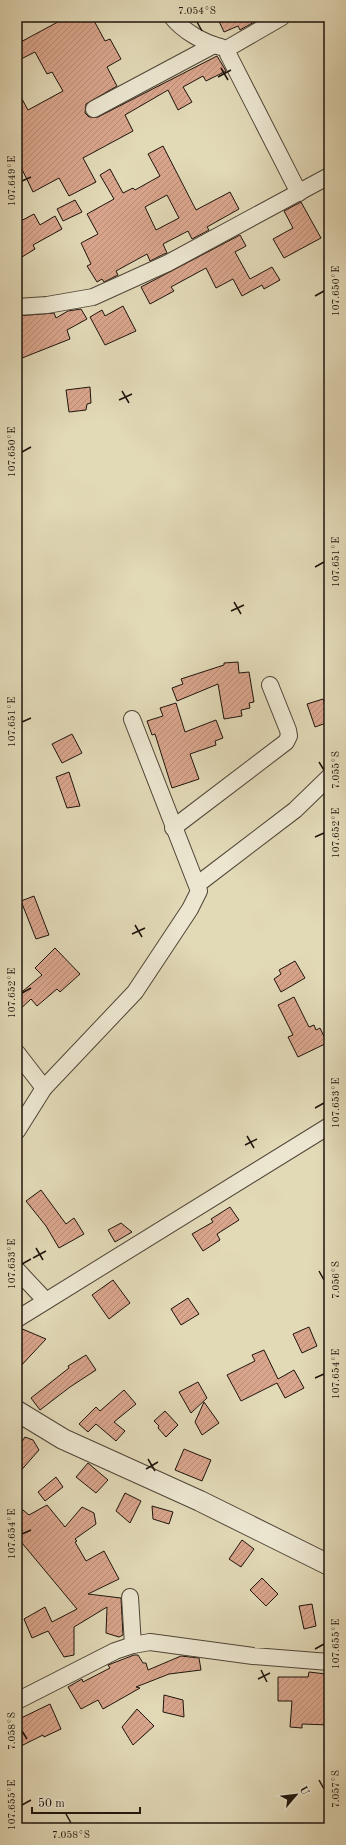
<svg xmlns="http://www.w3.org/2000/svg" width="346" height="1845" font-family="'Old Standard TT',serif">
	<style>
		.building { fill: url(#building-hatch); stroke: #1e140c; fill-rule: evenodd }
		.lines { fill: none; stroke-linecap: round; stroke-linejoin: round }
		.minor-casing { stroke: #4f4537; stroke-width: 18 }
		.tertiary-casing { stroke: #4f4537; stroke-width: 22 }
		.minor { stroke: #ece6d0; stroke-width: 16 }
		.tertiary { stroke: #ece6d0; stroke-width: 20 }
		.ticks { fill: none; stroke: #1e140c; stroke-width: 1.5 }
		.neatline { fill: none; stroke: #1e140c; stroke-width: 1.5 }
		.ticks-label { font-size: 10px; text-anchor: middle; fill: #1e140c }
	</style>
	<defs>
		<pattern id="building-hatch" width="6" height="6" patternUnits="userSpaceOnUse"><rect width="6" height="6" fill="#d9a58c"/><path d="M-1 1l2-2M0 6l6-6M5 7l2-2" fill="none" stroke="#ba8d78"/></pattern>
	</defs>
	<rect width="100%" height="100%" fill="#e2d9b7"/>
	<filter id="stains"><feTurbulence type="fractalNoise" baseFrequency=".005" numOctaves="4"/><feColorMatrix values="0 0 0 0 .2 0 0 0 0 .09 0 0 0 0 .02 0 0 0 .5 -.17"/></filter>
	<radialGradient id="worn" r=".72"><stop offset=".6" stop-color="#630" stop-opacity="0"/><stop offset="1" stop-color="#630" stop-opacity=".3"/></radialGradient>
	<g class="building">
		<polygon points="67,17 92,17 105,41 110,39 121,59 107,67 117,86 86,104 85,113 89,117 98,117 217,56 226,71 206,81 203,76 183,87 192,102 178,110 168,90 125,115 133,131 83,158 96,182 69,196 59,178 33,192 17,159 17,90 28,110 63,91 52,72 47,74 35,52 17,61 17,44"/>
		<polygon points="217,17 263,17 240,30 238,26 224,32"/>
		<path d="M163 146 196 210 230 192 239 209 207 227 209 230 192 239 188 231 163 244 167 253 164 254 150 261 147 254 116 271 118 275 104 282 102 279 97 282 87 266 91 264 81 243 98 234 87 214 114 199 100 175 110 169 123 193 133 188 135 190 160 176 148 154ZM167 195 179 218 156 230 145 207Z"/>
		<polygon points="75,200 82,212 63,221 57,209"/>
		<polygon points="301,202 321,238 284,258 273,239 293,228 284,211"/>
		<polygon points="34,214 40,225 55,216 62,229 33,245 35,249 17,260 17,223"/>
		<polygon points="240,235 246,246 235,252 250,279 272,267 280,280 264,289 262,285 242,296 233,279 216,288 206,268 171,287 174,291 150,304 141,287"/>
		<polygon points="123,306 136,331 105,345 90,317 102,310 105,316"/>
		<polygon points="81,309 87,319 67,330 70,339 17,360 17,316 54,313 56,318 68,311"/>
		<polygon points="90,387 91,403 87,404 86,410 69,412 66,390"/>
		<polygon points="238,662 239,673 249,672 254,702 249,703 250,708 241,710 242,716 224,719 218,684 177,701 172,688 183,684 181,679 224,665 224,663"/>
		<polygon points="323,699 329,715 329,722 315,727 307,704"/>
		<polygon points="176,703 185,732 216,720 223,738 215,741 216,745 190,754 199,779 172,788 155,734 152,735 147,721 163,716 160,708"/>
		<polygon points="72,734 82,753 62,763 52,744"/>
		<polygon points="69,772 80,806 67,808 56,777"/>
		<polygon points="34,896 49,935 36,939 21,901"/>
		<polygon points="55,948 80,974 60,992 57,989 37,1006 31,999 17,1012 17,996 42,975 35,968"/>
		<polygon points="295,961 305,978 281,992 274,979 281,974 279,970"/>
		<polygon points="294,997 309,1027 314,1025 316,1030 320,1028 327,1043 298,1057 288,1037 293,1035 278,1005"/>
		<polygon points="41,1190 66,1224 74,1218 84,1234 59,1248 46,1226 26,1201"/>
		<polygon points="230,1207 239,1220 217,1234 220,1240 203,1251 192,1234 213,1222 211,1219"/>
		<polygon points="121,1223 132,1232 115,1242 108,1230"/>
		<polygon points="113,1280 130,1303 109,1319 92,1295"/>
		<polygon points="188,1298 199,1314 181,1325 171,1309"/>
		<polygon points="309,1327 317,1346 302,1353 293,1334"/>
		<polygon points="17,1328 20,1328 46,1339 17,1370"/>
		<polygon points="264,1350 278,1379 294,1370 304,1388 285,1398 277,1383 241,1401 227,1375 255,1361 252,1355"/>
		<polygon points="86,1355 96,1370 70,1387 40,1410 31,1398 69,1368 68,1366"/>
		<polygon points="198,1382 207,1398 191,1413 179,1392"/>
		<polygon points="124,1390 136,1404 114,1422 125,1431 116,1441 96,1424 88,1432 79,1424 96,1407 100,1411"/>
		<polygon points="204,1402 219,1423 202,1435 195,1422"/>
		<polygon points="165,1411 178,1425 166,1437 158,1428 159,1426 154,1421"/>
		<polygon points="25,1437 33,1440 39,1450 17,1475 17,1448"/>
		<polygon points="184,1449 211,1460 202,1481 175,1470"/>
		<polygon points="88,1463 108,1480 96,1493 76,1477"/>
		<polygon points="56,1477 63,1487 45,1501 38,1492"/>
		<polygon points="125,1493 141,1501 130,1523 116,1511"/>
		<polygon points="17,1505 29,1515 47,1505 65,1527 82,1507 94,1513 96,1524 75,1539 77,1541 75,1542 86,1561 104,1551 119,1579 88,1594 121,1598 123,1635 119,1637 106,1633 107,1607 74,1627 74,1655 64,1657 48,1631 32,1638 24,1619 45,1607 52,1622 77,1609 17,1537"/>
		<polygon points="152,1506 173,1512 169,1524 153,1519"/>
		<polygon points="242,1540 254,1549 241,1567 229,1559"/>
		<polygon points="262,1578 278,1594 266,1606 250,1590"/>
		<polygon points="312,1604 316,1626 304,1629 299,1606"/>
		<polygon points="134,1655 138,1655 143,1663 146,1663 148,1670 181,1656 199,1658 201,1670 169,1674 136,1687 140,1688 103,1709 98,1700 81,1709 68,1687 82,1679 83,1682 110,1668 108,1665"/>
		<polygon points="309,1672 326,1674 325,1688 329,1688 329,1725 302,1724 302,1728 290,1727 292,1701 278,1701 278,1677 308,1677"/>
		<polygon points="164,1695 183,1700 184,1717 163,1712"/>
		<polygon points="50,1704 61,1729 44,1737 43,1735 17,1748 17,1720"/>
		<polygon points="137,1709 154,1726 133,1745 122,1727"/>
	</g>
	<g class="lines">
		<g class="minor-casing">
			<g id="minor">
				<path d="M172 17C183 31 204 43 221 47"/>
				<polyline points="282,17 230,47 227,49 228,54 299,193"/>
				<polyline points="94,109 214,45"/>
				<polyline points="17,307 47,305 93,297 168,263 329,176"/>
				<polyline points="173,828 286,742 289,736 288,730 270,685"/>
				<polyline points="198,884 295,810 329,777"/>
				<polyline points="17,1053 44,1088"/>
				<polyline points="17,1131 44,1088 135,992 190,909 199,891 132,719"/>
				<polyline points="17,1270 46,1301"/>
				<polyline points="17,1319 329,1126"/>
				<polyline points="130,1597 133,1645"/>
				<polyline points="17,1701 115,1651 133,1645 150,1642 253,1656 329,1662"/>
			</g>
		</g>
		<g class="tertiary-casing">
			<polyline id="tertiary" points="17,1411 63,1439 200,1501 329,1565"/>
		</g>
		<use href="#minor" class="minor"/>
		<use href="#tertiary" class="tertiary"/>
	</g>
	<path class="ticks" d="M197 22 202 31M221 68 228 80M218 77 231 70M22 181 31 177M315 296 324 291M122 391 129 403M119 400 132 394M22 452 31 447M315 567 324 562M234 602 241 614M231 611 244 605M22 722 31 718M319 762 324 770M315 837 324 833M135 925 142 937M132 934 145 928M22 993 31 988M315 1108 324 1103M247 1136 254 1148M245 1145 257 1139M36 1248 43 1260M33 1258 46 1251M22 1264 31 1259M319 1271 324 1280M315 1378 324 1374M148 1459 155 1471M146 1469 158 1462M22 1534 31 1530M315 1649 324 1644M261 1670 267 1682M258 1679 270 1673M22 1731 27 1739M319 1780 324 1789M22 1805 31 1800M66 1814 71 1823"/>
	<rect width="346" height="1845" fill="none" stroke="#e2d9b7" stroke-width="44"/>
	<g transform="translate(296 1795) rotate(62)" stroke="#ece6d0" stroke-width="3" paint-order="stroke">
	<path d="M0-3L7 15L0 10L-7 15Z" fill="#1e140c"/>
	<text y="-6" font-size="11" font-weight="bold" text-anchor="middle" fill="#1e140c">U</text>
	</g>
	<path d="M32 1807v6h108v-6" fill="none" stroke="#1e140c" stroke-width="2"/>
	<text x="38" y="1807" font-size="12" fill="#1e140c" stroke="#ece6d0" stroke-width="3" paint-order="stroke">50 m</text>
	<rect x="22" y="22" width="302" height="1801" class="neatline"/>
	<g class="ticks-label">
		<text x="197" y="14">7.054°S</text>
		<text transform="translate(11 181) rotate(-90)" y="4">107.649°E</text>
		<text transform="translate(335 291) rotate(-90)" y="4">107.650°E</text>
		<text transform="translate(11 452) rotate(-90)" y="4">107.650°E</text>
		<text transform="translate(335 562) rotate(-90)" y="4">107.651°E</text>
		<text transform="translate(11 722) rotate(-90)" y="4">107.651°E</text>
		<text transform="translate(335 770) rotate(-90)" y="4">7.055°S</text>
		<text transform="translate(335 833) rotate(-90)" y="4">107.652°E</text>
		<text transform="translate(11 993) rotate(-90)" y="4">107.652°E</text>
		<text transform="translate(335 1103) rotate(-90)" y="4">107.653°E</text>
		<text transform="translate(11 1264) rotate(-90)" y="4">107.653°E</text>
		<text transform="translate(335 1280) rotate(-90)" y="4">7.056°S</text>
		<text transform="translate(335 1374) rotate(-90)" y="4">107.654°E</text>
		<text transform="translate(11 1534) rotate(-90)" y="4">107.654°E</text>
		<text transform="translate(335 1644) rotate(-90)" y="4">107.655°E</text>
		<text transform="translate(11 1731) rotate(-90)" y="4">7.058°S</text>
		<text transform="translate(335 1789) rotate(-90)" y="4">7.057°S</text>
		<text transform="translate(11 1805) rotate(-90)" y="4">107.655°E</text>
		<text x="71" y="1838">7.058°S</text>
	</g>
	<rect width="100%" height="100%" filter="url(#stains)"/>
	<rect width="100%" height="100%" fill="url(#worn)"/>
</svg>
